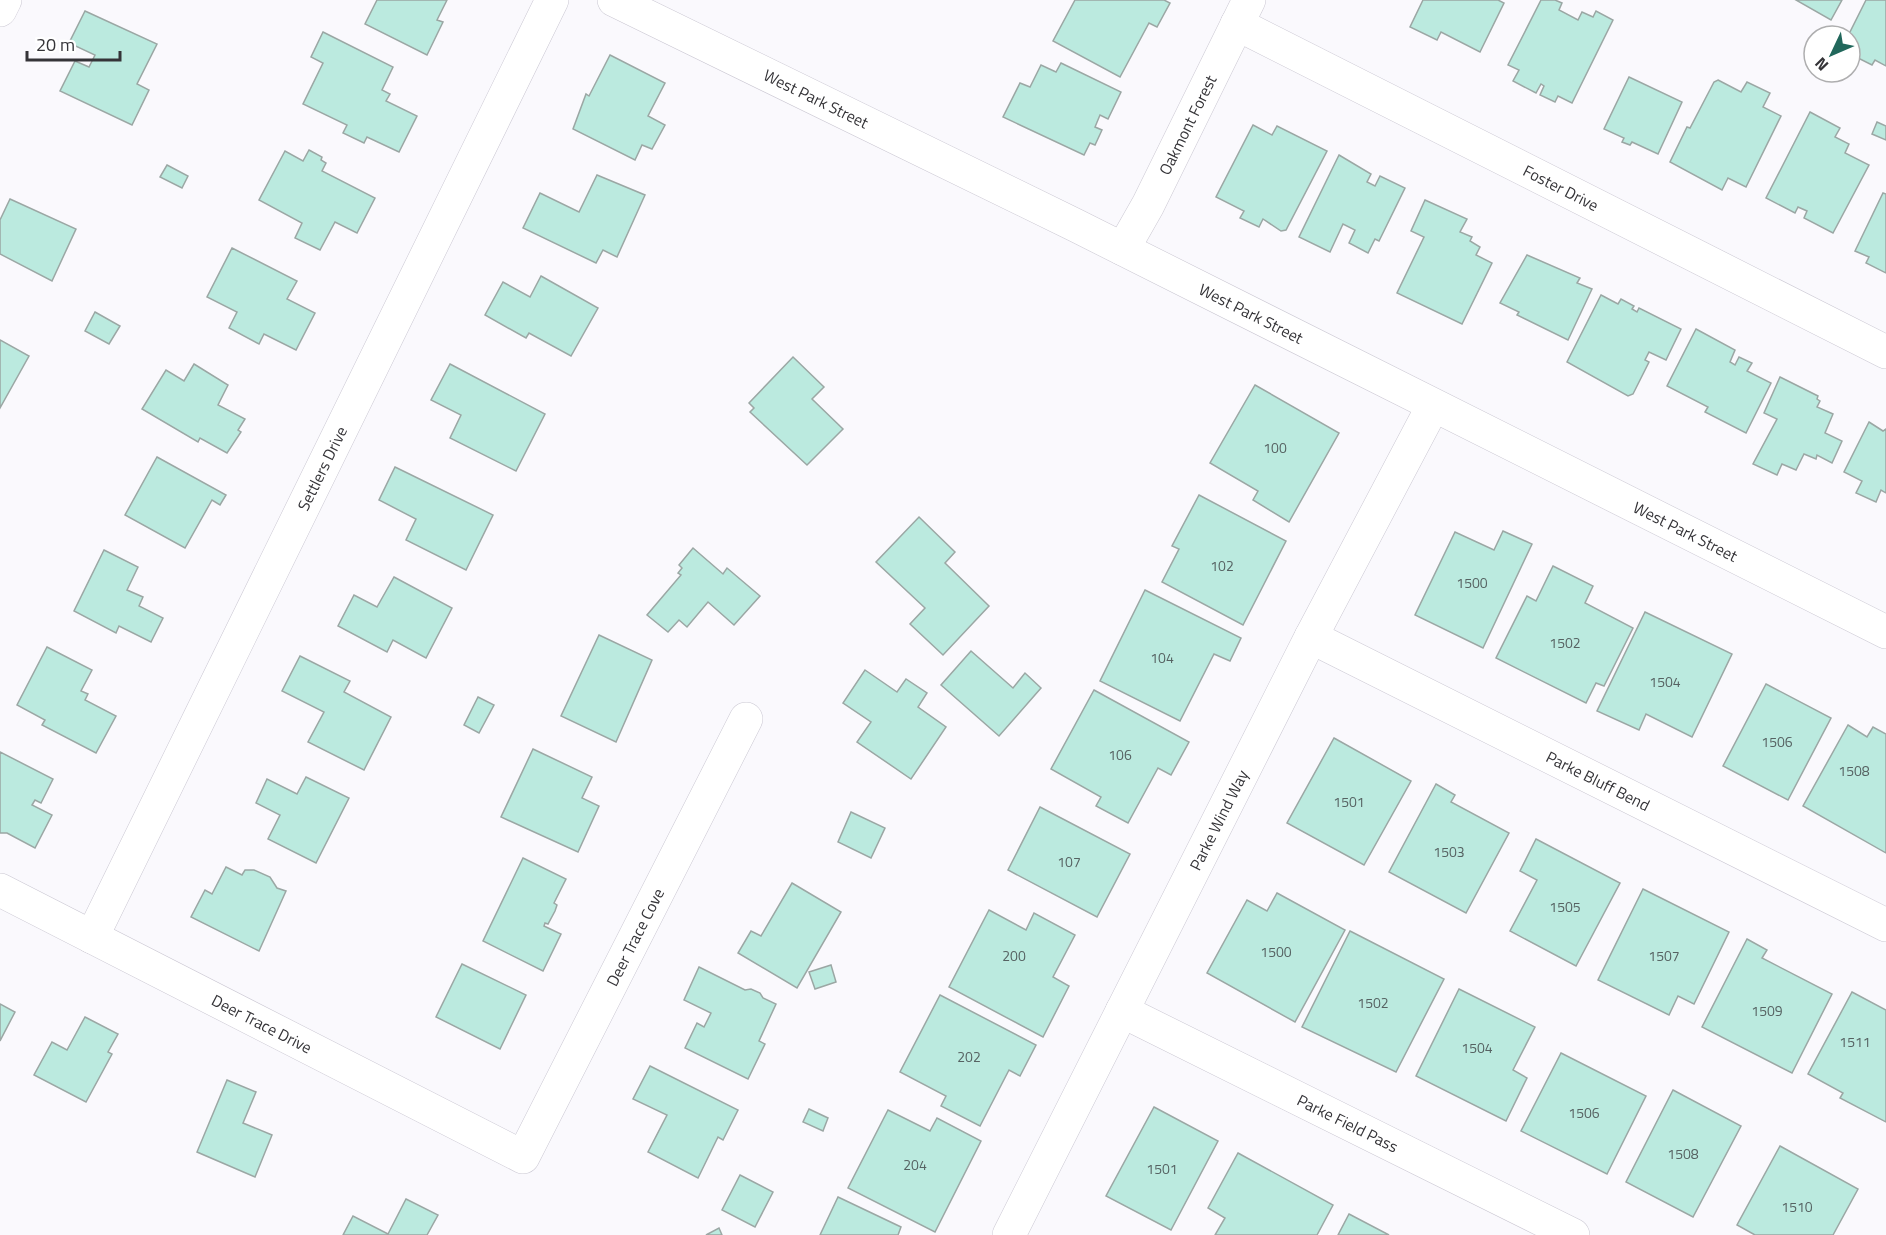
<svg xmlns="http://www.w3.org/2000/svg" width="1886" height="1235" font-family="'Titillium Web',sans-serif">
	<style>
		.building { fill: #bbeadf; stroke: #9ba7a4; stroke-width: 1.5 }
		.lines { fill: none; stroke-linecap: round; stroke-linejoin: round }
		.minor-casing { stroke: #cbc8d3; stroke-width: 34 }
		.minor { stroke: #fff; stroke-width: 33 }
		.labels { text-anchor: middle; stroke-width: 5; stroke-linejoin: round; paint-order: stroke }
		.number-label { font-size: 14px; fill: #566262 }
		.street-label { font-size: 16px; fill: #353438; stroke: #fff }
	</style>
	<rect width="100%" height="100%" fill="#faf9fd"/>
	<g class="building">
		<polygon points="377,0 447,0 437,20 443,22 427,55 365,24"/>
		<polygon points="1075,0 1164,0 1170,3 1157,27 1149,23 1120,77 1053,41"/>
		<polygon points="1423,0 1498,0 1504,3 1480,52 1441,32 1437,40 1410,27"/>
		<polygon points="1541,0 1555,0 1562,3 1559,10 1578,20 1582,12 1593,17 1596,11 1613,20 1572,103 1558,96 1555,102 1540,95 1544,86 1541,84 1536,93 1513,81 1519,70 1508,65"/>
		<polygon points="1796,0 1842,0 1831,20"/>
		<polygon points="1866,0 1886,0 1886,66 1875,60 1872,65 1850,54 1848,36"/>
		<polygon points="85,11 157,44 137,84 149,90 132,125 60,91 75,61 89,67 95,55 69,43"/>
		<polygon points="323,32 393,67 382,90 390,94 386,101 417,116 399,152 367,137 364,143 343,133 347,125 303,104 323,63 311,57"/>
		<polygon points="610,55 665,83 648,116 665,125 652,149 642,145 635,160 573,129 586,94 589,96"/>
		<polygon points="1061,63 1121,92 1108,119 1100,115 1095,127 1102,130 1095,145 1090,143 1084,155 1003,117 1020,83 1030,87 1041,65 1056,72"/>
		<polygon points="1629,77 1682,102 1658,154 1632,142 1630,145 1622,142 1624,138 1604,129"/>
		<polygon points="1718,80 1741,92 1747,82 1770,93 1763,107 1781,116 1746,187 1728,178 1722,190 1670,162 1687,127 1690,128 1714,82"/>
		<polygon points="1810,112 1840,128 1835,137 1849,144 1845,153 1869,165 1833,233 1804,218 1807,211 1798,207 1795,213 1766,198"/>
		<polygon points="1877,122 1886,126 1886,140 1872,134"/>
		<polygon points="1253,125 1272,135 1277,126 1327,151 1286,230 1281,231 1263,219 1259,227 1240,218 1244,211 1216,197"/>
		<polygon points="309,150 322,157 321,160 326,163 322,171 375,198 357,233 335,222 320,250 295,238 302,223 259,200 285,151 303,161"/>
		<polygon points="1339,155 1371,174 1367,182 1375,186 1380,176 1405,188 1379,241 1375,239 1368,253 1349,243 1355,230 1343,224 1330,252 1299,237"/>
		<polygon points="167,165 188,176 182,188 160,177"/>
		<polygon points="597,175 645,195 617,257 603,250 596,263 523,228 540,193 579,212"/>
		<polygon points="1883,193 1886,194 1886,273 1866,263 1869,257 1855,251"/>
		<polygon points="10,199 76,229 52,281 0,254 0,220"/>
		<polygon points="1425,200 1467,219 1460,232 1472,237 1470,241 1480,247 1476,255 1492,263 1462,324 1397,293 1424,237 1411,231"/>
		<polygon points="232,248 297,281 287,299 315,313 296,350 264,334 259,344 229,328 237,312 207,297"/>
		<polygon points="1527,255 1580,278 1577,283 1592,289 1568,340 1517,315 1519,312 1500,303"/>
		<polygon points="541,276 598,308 571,356 529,333 526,338 485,315 503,282 530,297"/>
		<polygon points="1601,295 1618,304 1621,299 1634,306 1632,309 1637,312 1639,308 1681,329 1666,360 1649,352 1645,360 1649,362 1633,394 1628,396 1567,362"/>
		<polygon points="95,312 120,326 109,344 85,331"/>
		<polygon points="1696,329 1735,350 1730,362 1735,365 1739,357 1752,363 1747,371 1771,383 1746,433 1705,412 1708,407 1667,386"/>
		<polygon points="0,340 29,356 0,408"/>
		<polygon points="793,357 824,387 812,399 843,429 807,465 750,412 754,408 749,403"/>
		<polygon points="194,364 228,385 218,405 245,419 238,430 241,432 227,453 200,438 198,442 142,409 166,370 184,381"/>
		<polygon points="450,364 545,414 516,471 450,438 461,415 431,400"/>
		<polygon points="1780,377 1818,396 1817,399 1820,401 1817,407 1833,414 1825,433 1842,441 1832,463 1817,455 1816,459 1804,454 1796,470 1782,464 1777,475 1753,464 1777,419 1764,413"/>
		<polygon points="1255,385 1339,433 1289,522 1253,500 1258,491 1210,463"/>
		<polygon points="1869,422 1883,431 1886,429 1886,493 1881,490 1876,502 1856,493 1862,481 1844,472"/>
		<polygon points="157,457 226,495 220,505 212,500 185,548 125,515"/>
		<polygon points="395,467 493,515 466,570 406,540 416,519 379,500"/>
		<polygon points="1199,495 1286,541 1243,625 1162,582 1179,549 1172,546"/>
		<polygon points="919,517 955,552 945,563 989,606 943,655 910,624 925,608 876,562"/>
		<polygon points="1503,531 1532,544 1483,648 1415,615 1455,532 1494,550"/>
		<polygon points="693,548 723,574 727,568 760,596 734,625 708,602 687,627 679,620 668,632 647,615 681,575 678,573 682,568 679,565"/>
		<polygon points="104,550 138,567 127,590 143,597 139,606 163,618 151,642 119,626 116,633 74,611"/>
		<polygon points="1553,566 1593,586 1585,603 1633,628 1604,686 1596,683 1586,703 1496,658 1527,596 1536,601"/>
		<polygon points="394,577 452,608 426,658 393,640 387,652 338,626 354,595 377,607"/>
		<polygon points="1145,590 1241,638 1230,661 1214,654 1180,721 1100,681"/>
		<polygon points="1645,612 1732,654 1692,737 1646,714 1639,730 1597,711"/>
		<polygon points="599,635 652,660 616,742 561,716"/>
		<polygon points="47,647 92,670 81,691 88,694 85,700 116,716 96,753 42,725 45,720 17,705"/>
		<polygon points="971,651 1013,688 1025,673 1041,688 999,736 941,685"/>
		<polygon points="300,656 350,681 344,692 391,717 364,770 308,742 324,712 282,691"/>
		<polygon points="865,670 897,692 906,679 927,693 918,707 946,727 911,779 857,742 871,722 843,703"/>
		<polygon points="1766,684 1831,718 1788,800 1723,766"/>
		<polygon points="1094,690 1189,742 1171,775 1158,768 1128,823 1096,806 1101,797 1051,769"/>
		<polygon points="478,697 494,705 479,733 464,725"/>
		<polygon points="1848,725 1867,737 1873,727 1886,734 1886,853 1803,806"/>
		<polygon points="1334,738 1411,781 1364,865 1287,823"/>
		<polygon points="533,749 592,777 582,798 599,806 578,852 501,817"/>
		<polygon points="0,752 53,779 41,803 35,800 32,805 52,815 35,848 7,833 0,833"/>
		<polygon points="306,777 349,798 316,863 268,839 280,815 256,803 267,779 297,794"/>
		<polygon points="1436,784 1455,795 1451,802 1509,833 1466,913 1389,872"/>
		<polygon points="1040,807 1130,854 1097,917 1008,870"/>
		<polygon points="851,812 885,828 871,858 838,842"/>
		<polygon points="1536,839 1620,883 1576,966 1510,931 1537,880 1520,871"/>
		<polygon points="523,858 566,879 554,903 557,905 555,911 548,924 545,923 544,926 561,934 543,971 483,941"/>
		<polygon points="226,867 242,875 245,870 254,870 270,877 277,888 286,891 259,951 191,917 205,890 212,894"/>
		<polygon points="792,883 841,912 797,988 738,953 751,931 761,936"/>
		<polygon points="1643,889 1729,932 1694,1004 1678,996 1669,1015 1598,980"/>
		<polygon points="1277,893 1345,930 1295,1022 1207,973 1247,900 1267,911"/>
		<polygon points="989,910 1026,930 1034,913 1075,935 1053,977 1069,986 1043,1037 949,987"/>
		<polygon points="1350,931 1444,979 1396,1072 1302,1027"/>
		<polygon points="1747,939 1767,950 1762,958 1832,994 1792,1073 1702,1027"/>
		<polygon points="462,964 526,995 500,1049 436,1017"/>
		<polygon points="831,965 836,982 815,989 809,972"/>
		<polygon points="699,967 745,990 751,989 760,993 763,998 776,1004 759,1041 765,1044 748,1079 685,1048 697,1023 704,1027 711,1013 684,1000"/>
		<polygon points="1459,989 1535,1027 1513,1070 1527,1078 1506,1121 1416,1076"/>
		<polygon points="1852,992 1886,1010 1886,1122 1840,1098 1843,1093 1808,1074"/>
		<polygon points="940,995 1036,1045 1020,1076 1009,1070 980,1126 941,1106 946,1096 900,1072"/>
		<polygon points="0,1004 15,1012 0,1041"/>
		<polygon points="85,1017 118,1034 108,1052 112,1054 86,1102 34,1075 52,1042 67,1050"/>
		<polygon points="1561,1053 1646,1096 1607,1174 1521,1131"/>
		<polygon points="650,1066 738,1110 723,1140 718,1137 698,1178 648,1152 667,1115 633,1099"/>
		<polygon points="227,1080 256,1092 243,1123 272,1135 255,1177 197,1152"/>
		<polygon points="1673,1090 1741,1126 1693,1217 1626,1182"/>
		<polygon points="1154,1107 1218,1141 1171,1230 1106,1196"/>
		<polygon points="809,1109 828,1118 823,1131 803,1122"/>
		<polygon points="888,1110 930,1131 937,1118 981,1141 935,1232 848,1188"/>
		<polygon points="1780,1146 1858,1189 1833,1235 1755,1235 1737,1225"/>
		<polygon points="1238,1153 1333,1205 1317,1235 1215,1235 1225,1218 1208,1208"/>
		<polygon points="740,1175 773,1192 755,1227 722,1210"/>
		<polygon points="838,1197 901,1227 898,1235 820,1235"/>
		<polygon points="406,1199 438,1215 427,1235 343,1235 353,1216 388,1234"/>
		<polygon points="1349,1214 1389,1235 1338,1235"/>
		<polygon points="719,1228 722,1235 706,1235"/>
	</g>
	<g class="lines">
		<g class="minor-casing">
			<g id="minor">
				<path id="s1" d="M614 0 1075 225 1886 632"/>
				<polyline points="0,10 5,0"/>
				<path id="s2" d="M1237 24 1886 352"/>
				<path id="s3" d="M1123 249 1148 205 1249 0"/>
				<path id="s4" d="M1311 637 1886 925"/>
				<path id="s5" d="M0 890 523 1157 746 719"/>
				<path id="s6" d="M92 937 552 0"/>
				<path id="s7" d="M1122 1011 1573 1235"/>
				<path id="s8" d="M1009 1235 1311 637 1433 406"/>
			</g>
		</g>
		<use href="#minor" class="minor"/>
	</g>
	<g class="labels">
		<g class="number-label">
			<text x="1275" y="453">100</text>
			<text x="1222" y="571">102</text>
			<text x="1472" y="588">1500</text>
			<text x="1565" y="648">1502</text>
			<text x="1162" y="663">104</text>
			<text x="1665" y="687">1504</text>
			<text x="1777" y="747">1506</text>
			<text x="1120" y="760">106</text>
			<text x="1854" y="776">1508</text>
			<text x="1349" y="807">1501</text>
			<text x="1449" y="857">1503</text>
			<text x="1069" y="867">107</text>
			<text x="1565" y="912">1505</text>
			<text x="1276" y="957">1500</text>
			<text x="1014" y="961">200</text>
			<text x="1664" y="961">1507</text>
			<text x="1373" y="1008">1502</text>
			<text x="1767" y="1016">1509</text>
			<text x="1855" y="1047">1511</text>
			<text x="1477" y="1053">1504</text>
			<text x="969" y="1062">202</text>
			<text x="1584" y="1118">1506</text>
			<text x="1683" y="1159">1508</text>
			<text x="915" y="1170">204</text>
			<text x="1162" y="1174">1501</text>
			<text x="1797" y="1212">1510</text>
		</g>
		<g class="street-label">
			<text dy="6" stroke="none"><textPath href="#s1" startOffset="225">West Park Street</textPath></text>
			<text dy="6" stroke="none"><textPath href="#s3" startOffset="140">Oakmont Forest</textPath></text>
			<text dy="6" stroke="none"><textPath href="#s2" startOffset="363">Foster Drive</textPath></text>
			<text dy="6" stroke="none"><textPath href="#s1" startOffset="710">West Park Street</textPath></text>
			<text dy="6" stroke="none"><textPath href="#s6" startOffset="522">Settlers Drive</textPath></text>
			<text dy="6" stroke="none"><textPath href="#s1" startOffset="1196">West Park Street</textPath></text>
			<text dy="6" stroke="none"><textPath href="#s4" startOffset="321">Parke Bluff Bend</textPath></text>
			<text dy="6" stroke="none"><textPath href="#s8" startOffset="465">Parke Wind Way</textPath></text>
			<text dy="6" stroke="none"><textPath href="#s5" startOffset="834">Deer Trace Cove</textPath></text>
			<text dy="6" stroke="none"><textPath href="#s5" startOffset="294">Deer Trace Drive</textPath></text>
			<text dy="6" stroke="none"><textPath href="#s7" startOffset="252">Parke Field Pass</textPath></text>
		</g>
	</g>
	<g transform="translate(1832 54) rotate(226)"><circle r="28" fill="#ffffff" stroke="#aeaeaf" stroke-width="1.5"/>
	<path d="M0-4.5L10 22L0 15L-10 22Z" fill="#21675b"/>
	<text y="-9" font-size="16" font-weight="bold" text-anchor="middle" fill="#353438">N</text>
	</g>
	<path d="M27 51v9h93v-9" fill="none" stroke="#353438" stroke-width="3"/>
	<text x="36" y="51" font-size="18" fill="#353438" stroke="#ffffff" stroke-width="4.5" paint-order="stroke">20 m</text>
</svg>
